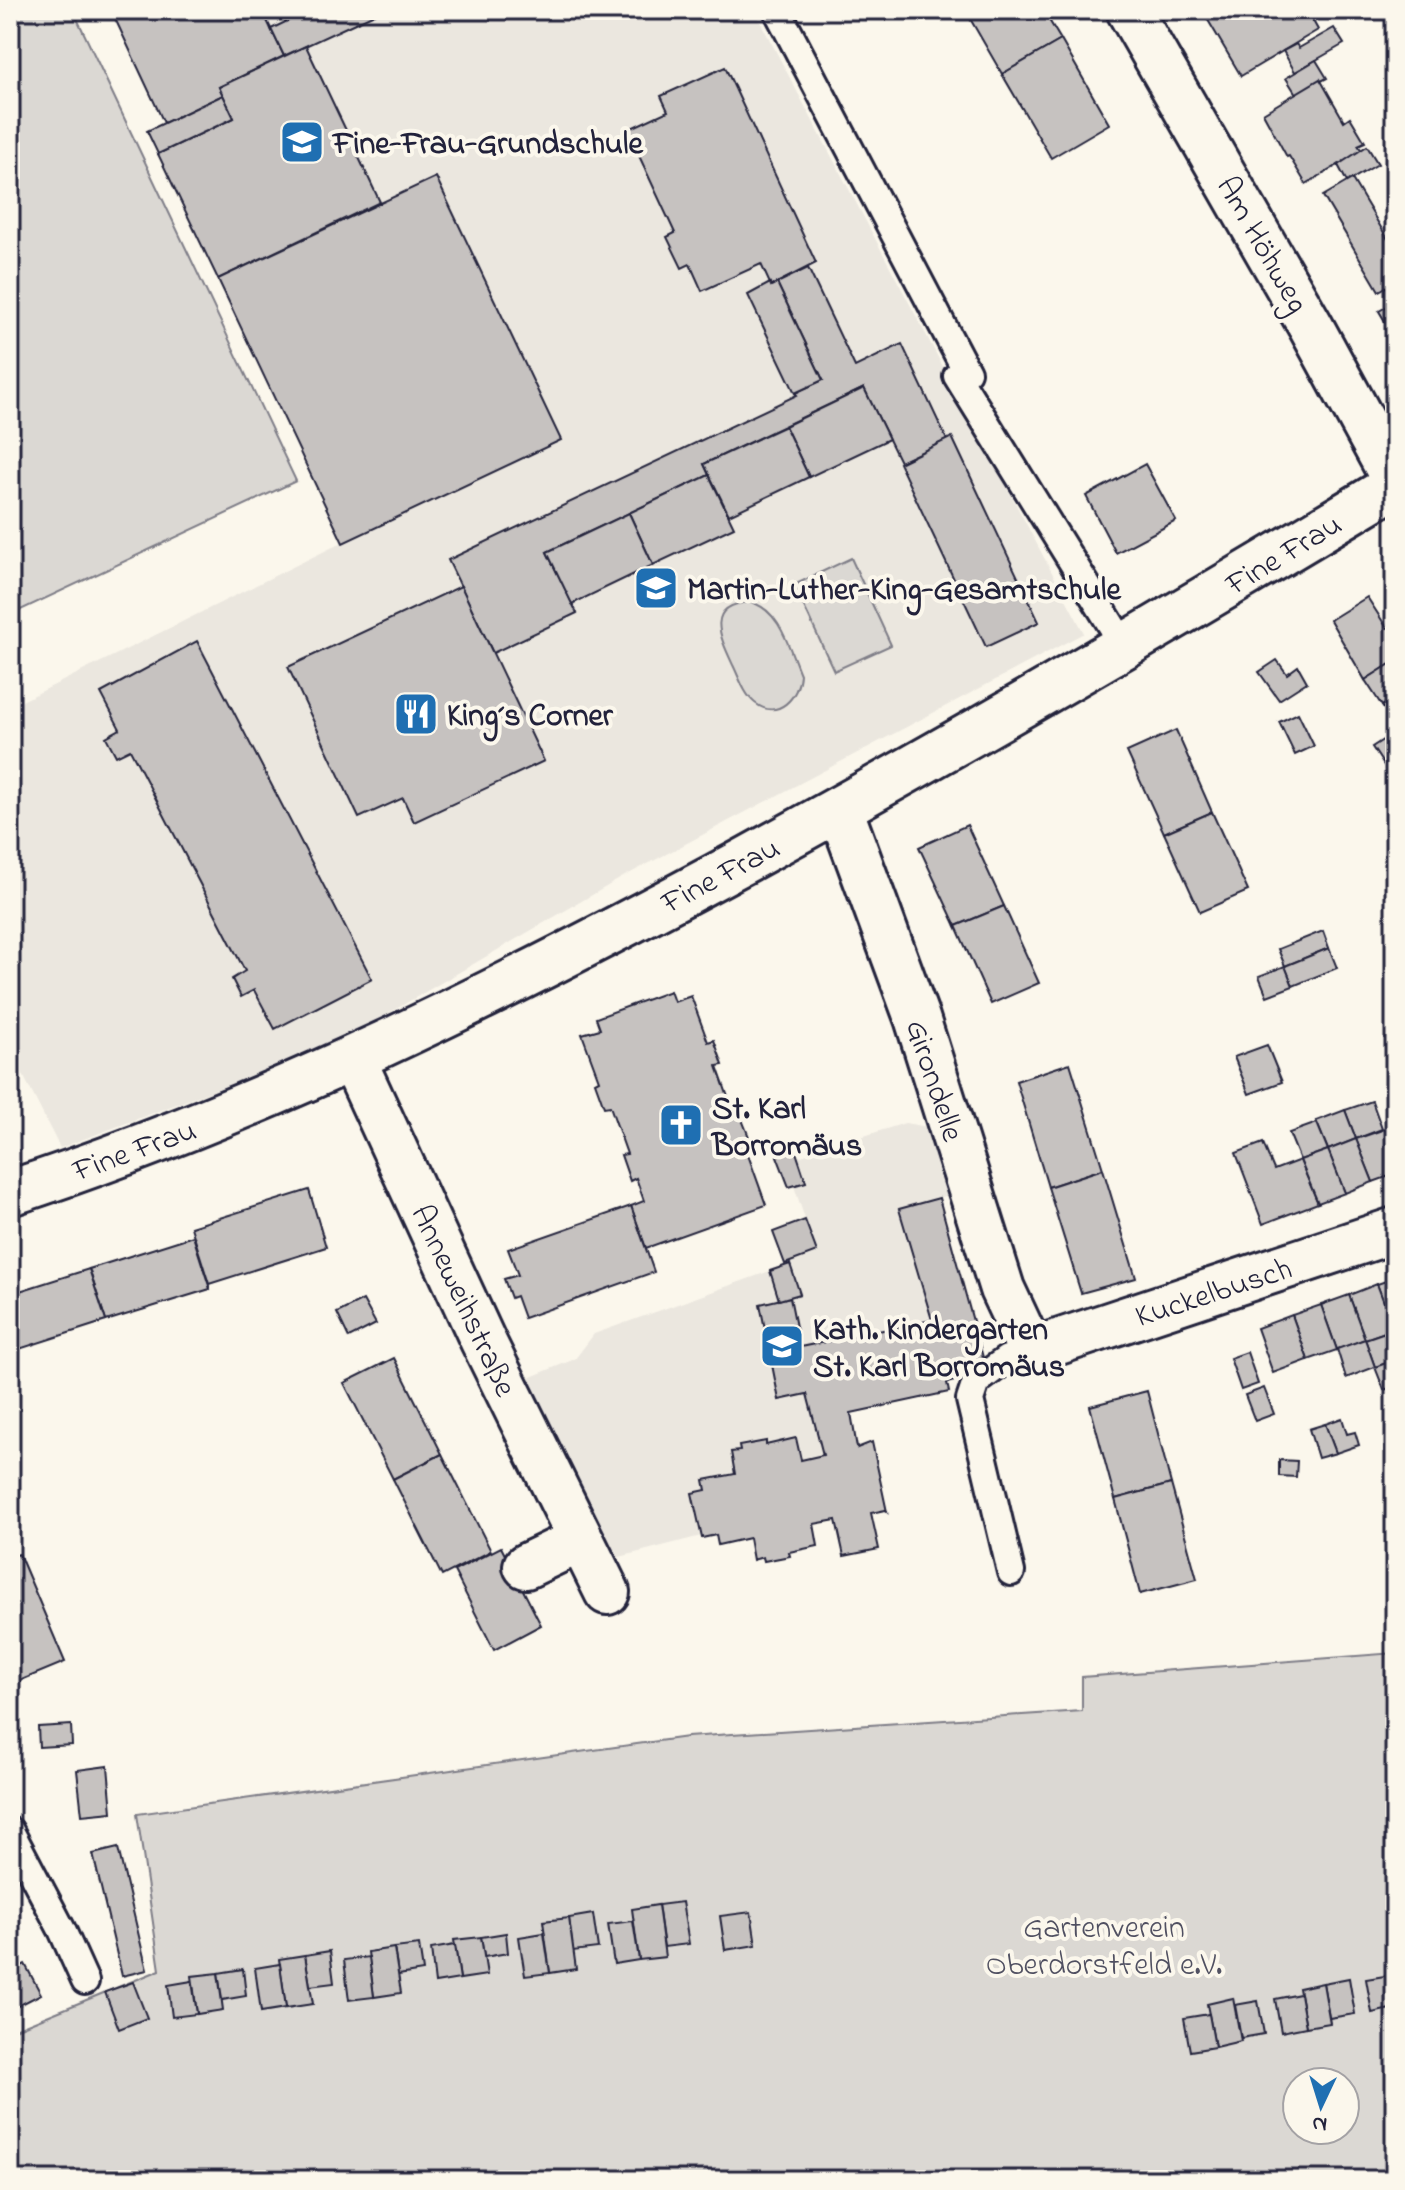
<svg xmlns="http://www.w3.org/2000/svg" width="1405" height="2190" font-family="'Indie Flower',sans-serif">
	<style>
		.built { fill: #ebe7df }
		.green { fill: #dbd8d3; stroke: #7e7d87; stroke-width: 2; fill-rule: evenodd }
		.building { fill: #c6c2c0; stroke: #22223b; stroke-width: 2 }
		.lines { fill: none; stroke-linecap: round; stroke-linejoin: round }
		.service-casing { stroke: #22223b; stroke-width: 32 }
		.minor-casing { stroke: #22223b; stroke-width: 50 }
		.service { stroke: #fbf7ec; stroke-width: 26 }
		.minor { stroke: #fbf7ec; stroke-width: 44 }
		.labels { text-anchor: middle; stroke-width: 8; stroke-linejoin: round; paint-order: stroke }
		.poi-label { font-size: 32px; font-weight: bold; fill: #22223b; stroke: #fbf7ec; text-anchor: start }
		.street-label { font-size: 32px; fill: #22223b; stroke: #fbf7ec }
		.park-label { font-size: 32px; fill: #505061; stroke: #fbf7ec }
	</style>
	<rect width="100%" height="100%" fill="#fbf7ec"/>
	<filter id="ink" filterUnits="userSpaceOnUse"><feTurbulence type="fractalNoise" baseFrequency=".0125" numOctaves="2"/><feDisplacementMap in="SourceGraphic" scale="16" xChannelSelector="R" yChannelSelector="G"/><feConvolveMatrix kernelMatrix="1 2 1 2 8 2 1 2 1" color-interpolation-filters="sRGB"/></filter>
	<g filter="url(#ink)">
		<g class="built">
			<polygon points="111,10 754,10 1084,633 623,877 334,1045 60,1148 10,1049 10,707 343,542 147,131 164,122"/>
			<polygon points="905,1123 939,1129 958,1192 939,1198 987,1372 947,1383 949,1392 851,1413 857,1448 872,1442 887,1512 884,1510 871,1513 879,1549 844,1556 836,1520 814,1524 818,1546 789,1551 790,1556 764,1561 762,1558 753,1560 749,1538 718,1545 715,1535 702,1538 701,1536 608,1560 521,1381 575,1359 594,1334 770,1271 779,1300 799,1294 791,1262 816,1252 794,1186 806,1181 798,1157"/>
		</g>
		<g class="green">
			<polygon points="10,10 73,10 296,481 10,615"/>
			<polygon points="851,558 891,645 834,671 794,585"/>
			<path d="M750 602C780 609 789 648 800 674 799 697 778 721 755 703 744 694 739 677 733 665 720 637 704 605 750 602Z"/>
			<path d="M1395 1653V2180H10V2031L160 1970 137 1814 687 1737 1082 1711V1677ZM1297 2082H1345V2130H1297Z"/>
		</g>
		<g class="building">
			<polygon points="111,10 262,10 284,56 219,87 223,95 164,123"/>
			<polygon points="310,10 383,10 284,56 271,29"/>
			<polygon points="965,10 1043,10 1061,40 1002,74"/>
			<polygon points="1213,10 1307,10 1318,30 1241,76 1205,15"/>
			<polygon points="1334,28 1344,44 1295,72 1283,51 1296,44 1299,48"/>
			<polygon points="1061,40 1109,124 1051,158 1002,74"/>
			<polygon points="306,46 380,202 218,279 158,154 234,118 219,87"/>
			<polygon points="1316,60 1327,78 1296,94 1286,78"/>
			<polygon points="725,67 816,263 771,286 761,264 702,291 690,264 682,268 667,237 675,233 627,130 668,111 661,96"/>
			<polygon points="1320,79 1344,121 1350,117 1365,142 1358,145 1362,151 1306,184 1289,156 1287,157 1263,113"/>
			<polygon points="223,95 234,118 158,154 147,131"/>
			<polygon points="1367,146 1378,164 1347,182 1338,165"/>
			<polygon points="436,177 561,440 343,543 218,279"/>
			<polygon points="1352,179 1395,251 1395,282 1379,291 1323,196"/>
			<polygon points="808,268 855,367 902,344 947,440 900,462 864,388 704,464 709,475 547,552 577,613 493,653 448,560 797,395 795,393 823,380 777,283"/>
			<polygon points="770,283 771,286 777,283 823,380 795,393 748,295"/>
			<polygon points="1395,302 1395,338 1379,311"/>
			<polygon points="864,388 889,439 809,477 785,426"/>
			<polygon points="785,426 809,477 729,515 704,464"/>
			<polygon points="952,437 1039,622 986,647 899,463"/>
			<polygon points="1145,464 1176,521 1116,553 1086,496"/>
			<polygon points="709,475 734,527 653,565 629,513"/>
			<polygon points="629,513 653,565 572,604 547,552"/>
			<polygon points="461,586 544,761 414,822 403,798 359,818 288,667"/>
			<polygon points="1367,597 1387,628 1389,627 1395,636 1395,661 1365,680 1330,620"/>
			<polygon points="197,641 372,979 275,1029 254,990 241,997 232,979 245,971 130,749 116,756 106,737 120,729 101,693"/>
			<polygon points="1277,660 1287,674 1298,666 1307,682 1279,700 1259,672"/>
			<polygon points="1395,661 1395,698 1382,706 1365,680"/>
			<polygon points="1395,698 1395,725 1382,706"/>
			<polygon points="1298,713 1314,746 1295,755 1279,722"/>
			<polygon points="1176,730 1212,812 1164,833 1127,752"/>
			<polygon points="1395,732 1395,778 1393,779 1372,747"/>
			<polygon points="1212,812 1248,891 1200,912 1164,833"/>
			<polygon points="967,825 1004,906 956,926 919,847"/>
			<polygon points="1004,906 1039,983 991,1004 956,926"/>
			<polygon points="1323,931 1329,948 1285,966 1278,949"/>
			<polygon points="1329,948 1337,968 1293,986 1285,966"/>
			<polygon points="1285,966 1293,986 1267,996 1259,976"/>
			<polygon points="670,991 674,1002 691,996 708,1042 714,1040 723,1065 717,1066 734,1114 739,1112 749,1137 742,1138 766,1205 646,1248 631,1206 644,1201 636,1178 630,1181 621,1155 627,1154 610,1106 604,1107 595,1082 599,1080 582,1034 600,1029 596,1018"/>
			<polygon points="1267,1045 1282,1082 1249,1094 1234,1057"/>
			<polygon points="1070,1063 1103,1169 1048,1187 1016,1081"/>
			<polygon points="1372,1101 1382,1129 1356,1139 1345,1110"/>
			<polygon points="1345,1110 1356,1139 1328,1150 1316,1121"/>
			<polygon points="1317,1123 1328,1150 1300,1160 1289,1133"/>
			<polygon points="1385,1129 1395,1156 1395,1174 1373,1182 1356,1139"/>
			<polygon points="1356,1139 1373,1182 1345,1193 1328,1150"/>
			<polygon points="1263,1143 1274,1170 1300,1160 1318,1203 1263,1224 1236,1153"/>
			<polygon points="795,1149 806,1182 789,1187 777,1156"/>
			<polygon points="1328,1150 1345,1193 1318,1203 1300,1160"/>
			<polygon points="1103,1169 1136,1278 1081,1293 1048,1187"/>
			<polygon points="309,1190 326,1247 209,1284 191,1227"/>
			<polygon points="939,1198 987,1372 947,1383 949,1392 851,1413 857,1448 872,1442 887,1512 885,1510 871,1513 879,1549 844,1556 836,1520 814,1524 818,1546 789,1552 790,1556 764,1561 763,1557 753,1560 749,1538 718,1545 716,1535 702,1538 692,1493 706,1490 704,1480 735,1474 731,1452 740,1451 739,1446 766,1441 766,1445 796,1438 801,1460 823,1455 807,1394 779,1400 760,1304 790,1297 800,1347 932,1320 899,1209"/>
			<polygon points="631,1206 654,1272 524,1318 516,1296 511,1298 504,1279 518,1275 508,1249"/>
			<polygon points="805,1220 817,1252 785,1264 773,1232"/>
			<polygon points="193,1236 210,1289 106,1321 89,1269"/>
			<polygon points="790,1264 800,1294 779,1300 770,1271"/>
			<polygon points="89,1269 106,1321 10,1352 10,1294"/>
			<polygon points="1395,1278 1395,1328 1394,1329 1377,1284"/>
			<polygon points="1377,1284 1394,1329 1365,1339 1349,1295"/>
			<polygon points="1349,1295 1365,1339 1337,1350 1321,1305"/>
			<polygon points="363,1300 376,1324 349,1338 337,1313"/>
			<polygon points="1321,1305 1337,1350 1308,1360 1292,1315"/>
			<polygon points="1292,1315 1308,1360 1273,1373 1257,1328"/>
			<polygon points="1394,1329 1395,1360 1375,1367 1365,1339"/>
			<polygon points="1365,1339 1375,1367 1346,1378 1337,1349"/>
			<polygon points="1247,1352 1258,1384 1241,1390 1230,1358"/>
			<polygon points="394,1358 442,1454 393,1479 344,1383"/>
			<polygon points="1395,1360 1395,1386 1384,1390 1375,1367"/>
			<polygon points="1264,1388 1274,1414 1255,1421 1245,1395"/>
			<polygon points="1147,1391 1171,1484 1115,1499 1090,1406"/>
			<polygon points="1342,1418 1347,1434 1355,1432 1359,1445 1336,1453 1325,1424"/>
			<polygon points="1325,1424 1336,1453 1318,1458 1309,1429"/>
			<polygon points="442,1454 491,1551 442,1576 393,1479"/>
			<polygon points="1279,1460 1297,1461 1296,1477 1279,1476"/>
			<polygon points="1171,1484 1197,1579 1140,1594 1115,1499"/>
			<polygon points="501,1547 541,1625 494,1650 454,1571"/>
			<polygon points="19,1554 65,1662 12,1684 10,1678 10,1557"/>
			<polygon points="71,1725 72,1745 39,1747 38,1727"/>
			<polygon points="108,1766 112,1812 82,1815 77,1770"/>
			<polygon points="118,1848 147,1970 122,1976 93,1854"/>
			<polygon points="682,1902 689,1944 664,1947 658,1905"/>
			<polygon points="658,1905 665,1957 639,1960 632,1909"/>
			<polygon points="751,1912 756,1945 725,1950 720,1916"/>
			<polygon points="593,1914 598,1948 573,1951 569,1918"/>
			<polygon points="569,1918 576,1969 550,1973 543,1921"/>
			<polygon points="633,1921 639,1960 614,1964 608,1924"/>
			<polygon points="506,1933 508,1953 484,1957 481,1937"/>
			<polygon points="544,1933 550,1973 525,1976 519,1937"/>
			<polygon points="481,1937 487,1975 460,1979 454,1940"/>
			<polygon points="419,1945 423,1971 398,1975 394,1948"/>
			<polygon points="455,1945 460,1979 435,1983 431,1949"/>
			<polygon points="394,1948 401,1993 374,1997 368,1952"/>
			<polygon points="330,1951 334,1983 310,1986 305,1955"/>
			<polygon points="305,1955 313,2004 286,2008 279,1959"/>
			<polygon points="369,1957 374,1997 349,2000 344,1960"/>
			<polygon points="25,1964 41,1994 14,2008 10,2001 10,1972"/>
			<polygon points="280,1964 286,2008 261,2012 255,1968"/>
			<polygon points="243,1969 246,1996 222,2000 218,1973"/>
			<polygon points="218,1973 223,2010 197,2014 192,1976"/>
			<polygon points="1391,1975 1395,2008 1372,2013 1366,1979"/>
			<polygon points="1349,1978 1355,2014 1329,2018 1323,1983"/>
			<polygon points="192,1981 197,2014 172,2017 168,1985"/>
			<polygon points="133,1982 147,2018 119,2029 105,1992"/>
			<polygon points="1323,1983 1330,2023 1306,2027 1299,1988"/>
			<polygon points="1300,1994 1306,2027 1281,2032 1275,1999"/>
			<polygon points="1233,1998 1241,2041 1215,2047 1207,2004"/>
			<polygon points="1258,2001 1264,2034 1241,2038 1235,2005"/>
			<polygon points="1209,2014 1215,2047 1190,2051 1184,2018"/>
		</g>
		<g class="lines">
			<g class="service-casing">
				<g id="service">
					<polyline points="777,10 967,372 957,376 1125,647"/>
					<polyline points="1011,1572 970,1400 976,1382 1007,1359 1031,1351"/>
					<polyline points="10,1831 62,1930 85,1981"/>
				</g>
			</g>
			<g class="minor-casing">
				<g id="minor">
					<polyline points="1129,10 1310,325 1395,481"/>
					<polyline points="840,809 917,1018 1002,1289 1031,1351 1395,1230"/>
					<polyline points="353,1059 483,1341 607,1592"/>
					<path d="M10 1193C267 1109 507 989 744 861 964 741 1180 615 1395 485"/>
					<polyline points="526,1566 580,1540"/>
				</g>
			</g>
			<use href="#service" class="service"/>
			<use href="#minor" class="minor"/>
		</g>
	</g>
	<defs>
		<g id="school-square" transform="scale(2.3)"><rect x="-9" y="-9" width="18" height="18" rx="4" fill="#1f6fb2" stroke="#fbf7ec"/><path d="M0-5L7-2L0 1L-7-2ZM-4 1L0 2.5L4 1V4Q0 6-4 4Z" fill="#fff"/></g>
		<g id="restaurant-square" transform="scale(2.3)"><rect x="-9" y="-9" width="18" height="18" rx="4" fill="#1f6fb2" stroke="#fbf7ec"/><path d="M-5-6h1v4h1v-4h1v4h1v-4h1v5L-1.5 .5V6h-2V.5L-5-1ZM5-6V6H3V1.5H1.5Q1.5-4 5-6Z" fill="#fff"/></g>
		<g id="church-square" transform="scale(2.3)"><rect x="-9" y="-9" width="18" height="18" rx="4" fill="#1f6fb2" stroke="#fbf7ec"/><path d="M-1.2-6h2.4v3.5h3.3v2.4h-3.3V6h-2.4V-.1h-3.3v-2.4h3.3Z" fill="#fff"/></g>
	</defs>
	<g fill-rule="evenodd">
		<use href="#school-square" x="302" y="142"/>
		<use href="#school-square" x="656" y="588"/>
		<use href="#restaurant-square" x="416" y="714"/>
		<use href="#church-square" x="681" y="1125"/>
		<use href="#school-square" x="782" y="1346"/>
	</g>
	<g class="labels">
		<g class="poi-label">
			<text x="333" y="153">Fine-Frau-Grundschule</text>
			<text x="687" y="599">Martin-Luther-King-Gesamtschule</text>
			<text x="447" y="725">King´s Corner</text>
			<text x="712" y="1118">St. Karl<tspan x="712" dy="37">Borromäus</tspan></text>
			<text x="813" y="1339">Kath. Kindergarten<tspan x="813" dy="37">St. Karl Borromäus</tspan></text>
		</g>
		<g class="street-label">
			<text transform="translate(1264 244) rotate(60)" y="11">Am Höhweg</text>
			<text transform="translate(1283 553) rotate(-31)" y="11">Fine Frau</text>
			<text transform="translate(720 874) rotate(-28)" y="11">Fine Frau</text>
			<text transform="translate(936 1080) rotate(72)" y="11">Girondelle</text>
			<text transform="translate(134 1149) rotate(-20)" y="11">Fine Frau</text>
			<text transform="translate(1213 1291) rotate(-18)" y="11">Kuckelbusch</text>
			<text transform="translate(465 1300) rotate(65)" y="11">Anneweihstraße</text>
		</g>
		<g class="park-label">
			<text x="1104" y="1937">Gartenverein<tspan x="1104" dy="37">Oberdorstfeld e.V.</tspan></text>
		</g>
	</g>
	<rect width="1405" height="2190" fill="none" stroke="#fbf7ec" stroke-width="40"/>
	<rect x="20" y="20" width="1365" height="2150" fill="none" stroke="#22223b" stroke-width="3" filter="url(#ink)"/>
	<g transform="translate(1321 2106) rotate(184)"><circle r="38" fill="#fbf7ec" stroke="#a4a2a5" stroke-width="2"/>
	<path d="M0-6L14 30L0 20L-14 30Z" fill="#1f6fb2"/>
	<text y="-12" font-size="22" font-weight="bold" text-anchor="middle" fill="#22223b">N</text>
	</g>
</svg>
